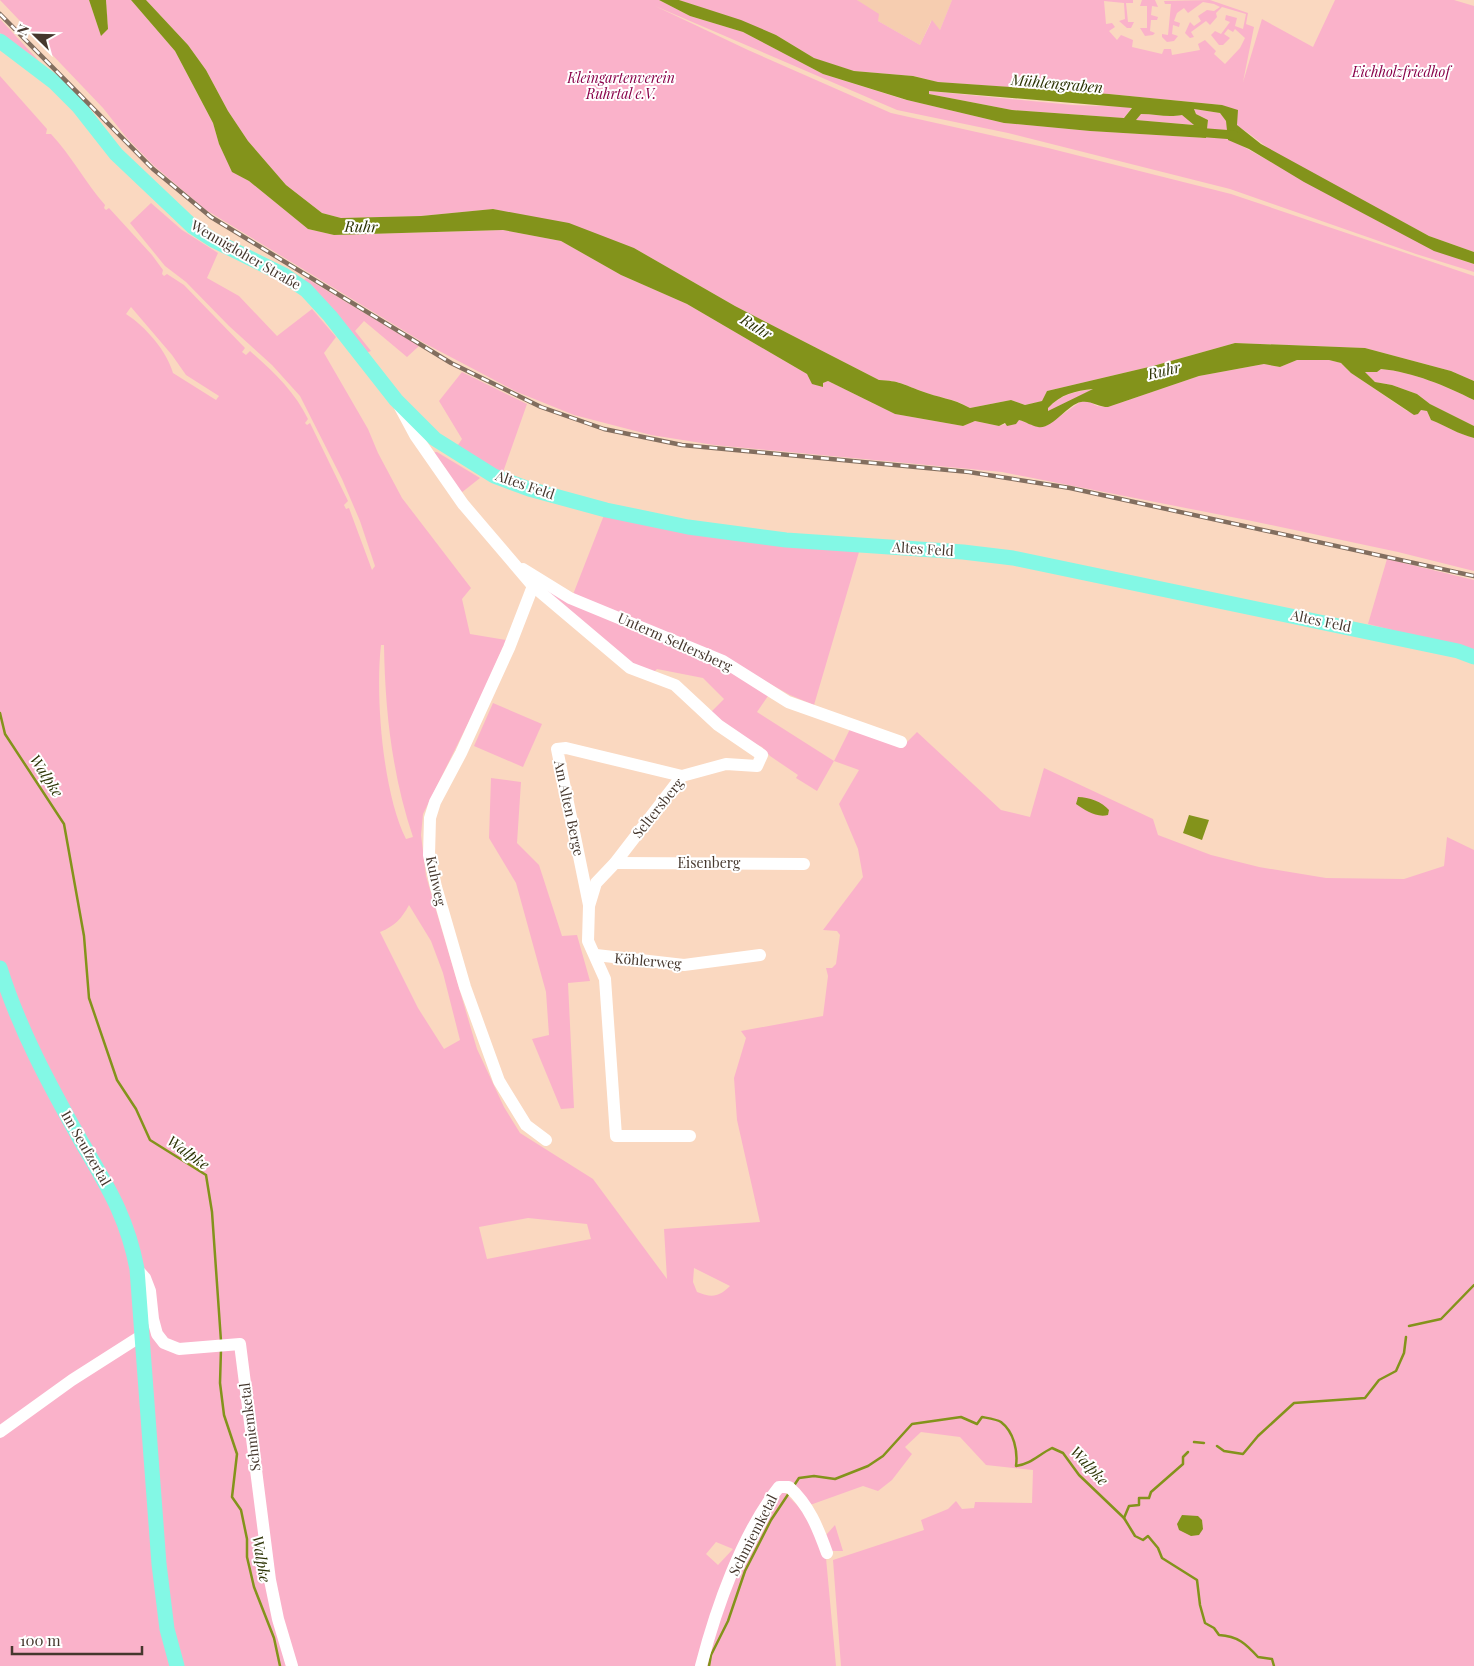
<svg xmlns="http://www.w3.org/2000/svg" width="1474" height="1666" font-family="'Playfair Display',serif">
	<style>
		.built { fill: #f6cdb0 }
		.green { fill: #fab2ca; fill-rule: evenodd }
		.water { fill: #83931b; fill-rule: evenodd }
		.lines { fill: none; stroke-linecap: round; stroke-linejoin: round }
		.stream { stroke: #83931b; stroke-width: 2.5 }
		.canal { stroke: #83931b; stroke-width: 9 }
		.minor { stroke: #fff; stroke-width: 12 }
		.major { stroke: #83f8e5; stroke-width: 15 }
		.rail-casing { stroke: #826e5f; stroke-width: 4.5 }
		.rail { stroke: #fff; stroke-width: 2.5; stroke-dasharray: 8; stroke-linecap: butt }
		.labels { text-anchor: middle; stroke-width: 4; stroke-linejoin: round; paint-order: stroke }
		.park-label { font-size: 14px; font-style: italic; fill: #880049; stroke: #fff }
		.street-label { font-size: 14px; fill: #45372d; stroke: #fff }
		.water-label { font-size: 15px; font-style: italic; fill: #2b3203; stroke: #fff }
	</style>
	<rect width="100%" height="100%" fill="#fad8c0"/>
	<polygon class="built" points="857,0 952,0 940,30 931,21 920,45 878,21"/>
	<g class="green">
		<path d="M0 0H89L101 35 108 29 106 0H131L175 51 213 123 219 144 233 172 249 181 308 229 334 235 503 230 561 241 621 275 687 304 807 374 823 383 828 381 895 414 963 426 975 421 999 426 1019 420 1038 427 1046 426 1080 402 1088 401 1097 406 1108 407 1199 376 1264 364 1280 367 1297 360H1329L1341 363 1351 373 1407 411 1418 414 1421 410 1427 411 1431 420C1447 426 1458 434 1474 438V571L1398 552 1247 520 1002 472 714 445 651 435 574 415 517 392 424 343 206 210 153 165 126 137 103 108Z"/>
		<path d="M146 0H659L690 16 743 32 823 74 906 100 912 76 854 71 827 63 814 58 776 35 679 0H857L879 14 878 21 920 45 932 20 940 30 952 0H1133V3H1126L1128 22H1134L1131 28H1127L1119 21 1125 19 1124 3 1104 1 1106 24 1112 23 1115 27 1109 31 1117 40 1121 35 1133 40 1132 47 1162 54 1164 49H1171L1172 55 1200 50 1198 44 1205 40 1216 51 1214 54 1225 64 1240 48 1245 38 1235 29 1233 32 1228 29 1224 34 1230 38 1223 45H1219L1211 35 1215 31 1221 34 1230 22 1225 20 1226 15 1237 18 1235 26 1243 29 1246 14 1222 7 1216 13 1217 17 1210 25 1206 21 1191 32 1194 37 1190 38 1185 33 1190 22 1194 26 1201 21 1198 16 1207 10 1214 11 1220 7 1214 4 1203 2 1188 13 1184 8 1177 13 1174 21 1180 23 1179 27 1173 25 1172 34 1178 36 1174 41 1167 42 1162 37V34L1168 35 1171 4H1165L1164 1 1210 0 1248 13 1246 24 1254 27 1243 82 1262 19 1313 47 1335 0H1454L1474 6V252L1429 236 1277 154C1259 143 1246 128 1226 121L1233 141 1383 224 1461 260 1474 264V272L1416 254 1230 189 1008 133 897 110 655 6 748 50 891 113 1048 148 1231 194 1474 276V381L1451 371 1365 348 1235 343 1153 366 1047 391 1043 401 1025 405 1011 400 970 408C954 398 938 398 921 391 902 384 900 381 879 380L735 306 634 248 494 209 421 216 341 218 322 213 286 185 248 141 228 111 206 70 188 45ZM914 76 937 82 1109 94 1222 105 1226 121 1220 113 1194 109 1196 114 1208 120 1206 138 1090 131 1004 123 907 100Z"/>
		<polygon points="1142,0 1155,0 1158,7 1152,6 1151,15 1158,17 1157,20 1151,20 1150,31 1155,33 1153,35 1145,36 1140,28 1147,28 1147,6 1140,6"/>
		<polygon points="0,19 39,61 0,33"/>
		<path d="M0 76 47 129 46 134H51C71 155 85 182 105 205L104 208 106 210 109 208 152 255 163 270 162 274 164 276 167 274 184 285 245 348 242 352 246 355 250 351C273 371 295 392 308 419L305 423 307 425 310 423 348 501 344 505 346 509 349 508 372 570 375 566 360 521 342 479 300 396 272 365 229 326 186 282 165 266 130 223 151 203 182 230 218 253 207 278 239 296 277 336 312 309 336 337 324 353 368 429 378 453 402 498 471 588 462 599 470 634 506 640 480 699 423 814 421 835 426 876 477 1049 504 1107 520 1133 593 1179 667 1279 664 1229 760 1222 737 1120 734 1078 746 1038 741 1031 823 1016 828 976 826 968H832L836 964 840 935 837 931 823 930 863 877 858 849 839 804 859 770 834 761 817 791 796 778 798 775 770 756 762 747 751 742 710 713 724 699 703 678 657 669 652 674 634 666 533 583 714 660 770 693 757 712 834 761 851 727 902 747 917 732 1001 810 1030 817 1044 768 1153 819 1158 835 1211 855 1259 867 1326 878 1404 879 1444 866 1447 837 1474 850V1666H841L833 1560 924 1530 921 1520 948 1509 956 1501 962 1509 974 1508 975 1502 1032 1503 1033 1470 986 1465 960 1437 921 1432 905 1447 912 1454 892 1480 878 1491 863 1486 810 1505 779 1487 817 1525 826 1558 836 1666H0ZM131 307 172 355 186 375 219 396 216 400 173 373C167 351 145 326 126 314ZM381 645H384C385 710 392 775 413 837L406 839C383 794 375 696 381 645ZM409 905 431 941 443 973 460 1040 444 1049 418 1008 380 932C395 926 402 918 409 905ZM528 1218 587 1224 591 1239 487 1259 479 1227ZM694 1268 730 1286C719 1297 712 1298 697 1292L693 1282ZM716 1542 733 1549 718 1565 706 1554Z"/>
		<polygon points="929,91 1073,105 1132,107 1124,118 1012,110 929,94"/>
		<path d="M1141 114C1156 114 1167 118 1182 115L1195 125 1135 120Z"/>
		<polygon points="306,278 419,346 407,357 364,321 355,331 371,351 366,353 303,281"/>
		<path d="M1381 369C1413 372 1446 386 1474 400V426L1430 404 1417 394 1392 385 1375 382 1364 371 1377 372Z"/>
		<polygon points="462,372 527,404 502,475 456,448 462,439 439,401"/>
		<path d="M1096 389C1079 395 1065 405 1048 412V408C1062 394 1076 391 1096 389Z"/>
		<polygon points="435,452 437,452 480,478 461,493 433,454"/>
		<polygon points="606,510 859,552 814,705 790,695 765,681 572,597"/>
		<polygon points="1387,559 1474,580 1474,651 1368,624"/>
		<polygon points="493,703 542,724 523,767 474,746"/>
		<polygon points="491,778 521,782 517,843 539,865 562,936 577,935 590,981 568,983 574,1108 561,1109 532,1039 549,1035 546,992 516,883 489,838"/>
		<polygon points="835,1525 843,1551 832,1551 826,1535"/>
	</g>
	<g class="water">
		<polygon points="89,0 106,0 108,29 101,36"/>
		<path d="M131 0H146L188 45 206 70 228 111 248 141 286 185 322 213 341 218 421 216 493 209 569 223 634 248 735 306 879 380C900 381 902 384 921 391 939 398 952 398 970 408L1011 400 1025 405 1042 401 1047 391 1153 366 1235 343 1365 348 1451 371 1474 381V400C1446 386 1413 372 1381 369L1377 372H1365L1375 382 1392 385 1417 394 1430 404 1474 426V438C1458 434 1446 426 1431 420L1427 411 1421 410 1418 414 1414 415 1351 373 1341 363 1329 360H1297L1280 367 1264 364 1199 376 1108 407C1099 407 1090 400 1081 402 1068 404 1052 430 1038 427 1032 426 1026 422 1019 420L1016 424 1007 426 1005 423 999 426 975 421 963 426 895 414 828 381 823 383V387L812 384 807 374 687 304 621 275 561 241 503 230 334 235 308 229 249 181 232 172 219 144 213 123 175 51ZM1093 389 1048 411V408C1061 394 1075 391 1093 389Z"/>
		<path d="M659 0H679L741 20 776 35 814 58 854 71 913 76 912 79 913 76 938 82 1109 94 1222 105 1238 110 1237 125 1261 144 1429 236 1474 252V264L1434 251 1304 182 1249 149 1228 140 1226 121 1220 113 1194 109 1196 114 1208 120 1206 138 1090 131 1004 123 907 100 823 74 743 32 690 16ZM929 91 1132 108 1124 118 1012 110 929 94ZM1141 114C1156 114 1167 118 1182 115L1194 125 1136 120Z"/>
		<path d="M1078 797C1089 797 1102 802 1109 810L1108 815C1096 818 1085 810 1076 804Z"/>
		<polygon points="1189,815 1209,820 1202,840 1183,833"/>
		<polygon points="1182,1515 1198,1516 1202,1520 1203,1529 1199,1535 1191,1536 1179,1530 1177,1524"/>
	</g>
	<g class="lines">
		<g class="stream">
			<polyline points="0,713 5,734 64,824 84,936 89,998 117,1080 136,1109 150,1140 206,1175 212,1212 221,1341"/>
			<polyline points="1409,1326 1441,1319 1474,1285"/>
			<polyline points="221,1349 220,1383 224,1415 237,1454 232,1497 241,1510 247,1539 247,1557 254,1587 274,1638 280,1666"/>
			<polyline points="1194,1442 1204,1443"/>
			<polyline points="1217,1446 1224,1451 1243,1454 1258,1436 1294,1403 1365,1398 1379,1380 1396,1371 1404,1353 1406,1337"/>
			<path d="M793 1487 799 1478 814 1476 835 1479 868 1466 883 1456 912 1424 961 1417 977 1424 982 1417C987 1418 996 1419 1001 1422 1014 1432 1018 1451 1016 1466 1031 1464 1038 1455 1052 1448L1063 1453 1079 1475 1124 1518 1135 1536 1143 1540 1148 1536 1158 1548 1162 1558 1197 1580 1200 1605 1205 1623 1214 1628 1219 1635C1238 1636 1246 1644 1258 1657L1272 1659 1274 1666"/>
			<polyline points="1124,1518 1129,1506 1139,1505 1139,1498 1149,1498 1151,1492 1183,1464 1183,1457 1188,1452"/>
			<polyline points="709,1666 711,1655 728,1621 745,1571 771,1520 789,1493"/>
		</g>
		<polyline class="canal" points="1195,132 1234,135 1239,138"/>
		<g class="minor">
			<polyline points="400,407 415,435 463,504 533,586 630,668 675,685 718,725 762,755 757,766 726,764 682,776 615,863 596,883 589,906 588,941 605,979 616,1136 690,1136"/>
			<polyline points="523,569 570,598 723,661 788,702 901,742"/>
			<polyline points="533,586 509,648 461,753 435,802 430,818 429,855 436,887 465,987 499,1081 526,1125 546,1140"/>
			<polyline points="615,863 804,864"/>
			<polyline points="589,905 557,749 566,748 682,776"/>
			<polyline points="596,955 684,965 760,955"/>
			<polyline points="137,1269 145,1278 150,1291 153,1319 157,1334 164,1343 179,1349 240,1344 270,1580 278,1619 292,1666"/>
			<polyline points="0,1432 72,1380 141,1336"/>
			<path d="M701 1666C716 1608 742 1534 779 1487H789C809 1505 818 1528 827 1553"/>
		</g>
		<g class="major">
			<polyline points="0,41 54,82 79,107 116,154 193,227 213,240 284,275 306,290 330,316 396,400 435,439 494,476 529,489 606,510 688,527 786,540 963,552 1013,558 1458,651 1474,657"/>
			<path d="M0 968C19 1029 50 1086 81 1141 107 1186 127 1216 137 1269L159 1564 167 1629 177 1666"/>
		</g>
		<g class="rail-casing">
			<polyline id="rail" points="0,14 153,169 211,217 451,363 541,407 604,429 682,445 969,472 1070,488 1474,576"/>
		</g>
		<use href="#rail" class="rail"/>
	</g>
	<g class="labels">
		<g class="park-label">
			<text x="1401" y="77">Eichholzfriedhof</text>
			<text x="621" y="83">Kleingartenverein<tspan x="621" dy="16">Ruhrtal e.V.</tspan></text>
		</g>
		<g class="street-label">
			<text transform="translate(246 255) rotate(30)" y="5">Wennigloher Straße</text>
			<text transform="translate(525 485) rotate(19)" y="5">Altes Feld</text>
			<text transform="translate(923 549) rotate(4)" y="5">Altes Feld</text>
			<text transform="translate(1321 621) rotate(12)" y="5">Altes Feld</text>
			<text transform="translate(675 642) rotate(24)" y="5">Unterm Seltersberg</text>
			<text transform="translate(569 808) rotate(78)" y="5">Am Alten Berge</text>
			<text transform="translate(658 808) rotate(-51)" y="5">Seltersberg</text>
			<text x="709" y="868">Eisenberg</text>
			<text transform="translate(436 881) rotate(78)" y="5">Kuhweg</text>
			<text transform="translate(648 961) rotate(5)" y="5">Köhlerweg</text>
			<text transform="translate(86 1148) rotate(60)" y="5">Im Seufzertal</text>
			<text transform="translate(250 1427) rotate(-97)" y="5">Schmiemketal</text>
			<text transform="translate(753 1535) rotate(-63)" y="5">Schmiemketal</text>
		</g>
		<g class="water-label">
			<text transform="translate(1057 84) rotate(5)" y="5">Mühlengraben</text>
			<text transform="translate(361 227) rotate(1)" y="5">Ruhr</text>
			<text transform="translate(756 327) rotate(32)" y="5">Ruhr</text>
			<text transform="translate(1164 371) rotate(-14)" y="5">Ruhr</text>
			<text transform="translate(46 776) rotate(57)" y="5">Walpke</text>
			<text transform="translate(188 1153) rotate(35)" y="5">Walpke</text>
			<text transform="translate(1089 1466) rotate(47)" y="5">Walpke</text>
			<text transform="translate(261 1559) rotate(80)" y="5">Walpke</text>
		</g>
	</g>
	<g transform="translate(35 35) rotate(293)" stroke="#ffffff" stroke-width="4" paint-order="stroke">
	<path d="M0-4L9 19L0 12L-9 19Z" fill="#45372d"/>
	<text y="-8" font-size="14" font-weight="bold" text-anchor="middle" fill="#45372d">N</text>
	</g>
	<path d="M12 1646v8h130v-8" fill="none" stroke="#45372d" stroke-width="2.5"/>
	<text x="20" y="1646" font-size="15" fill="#45372d" stroke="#ffffff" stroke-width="4" paint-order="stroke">100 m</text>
</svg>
